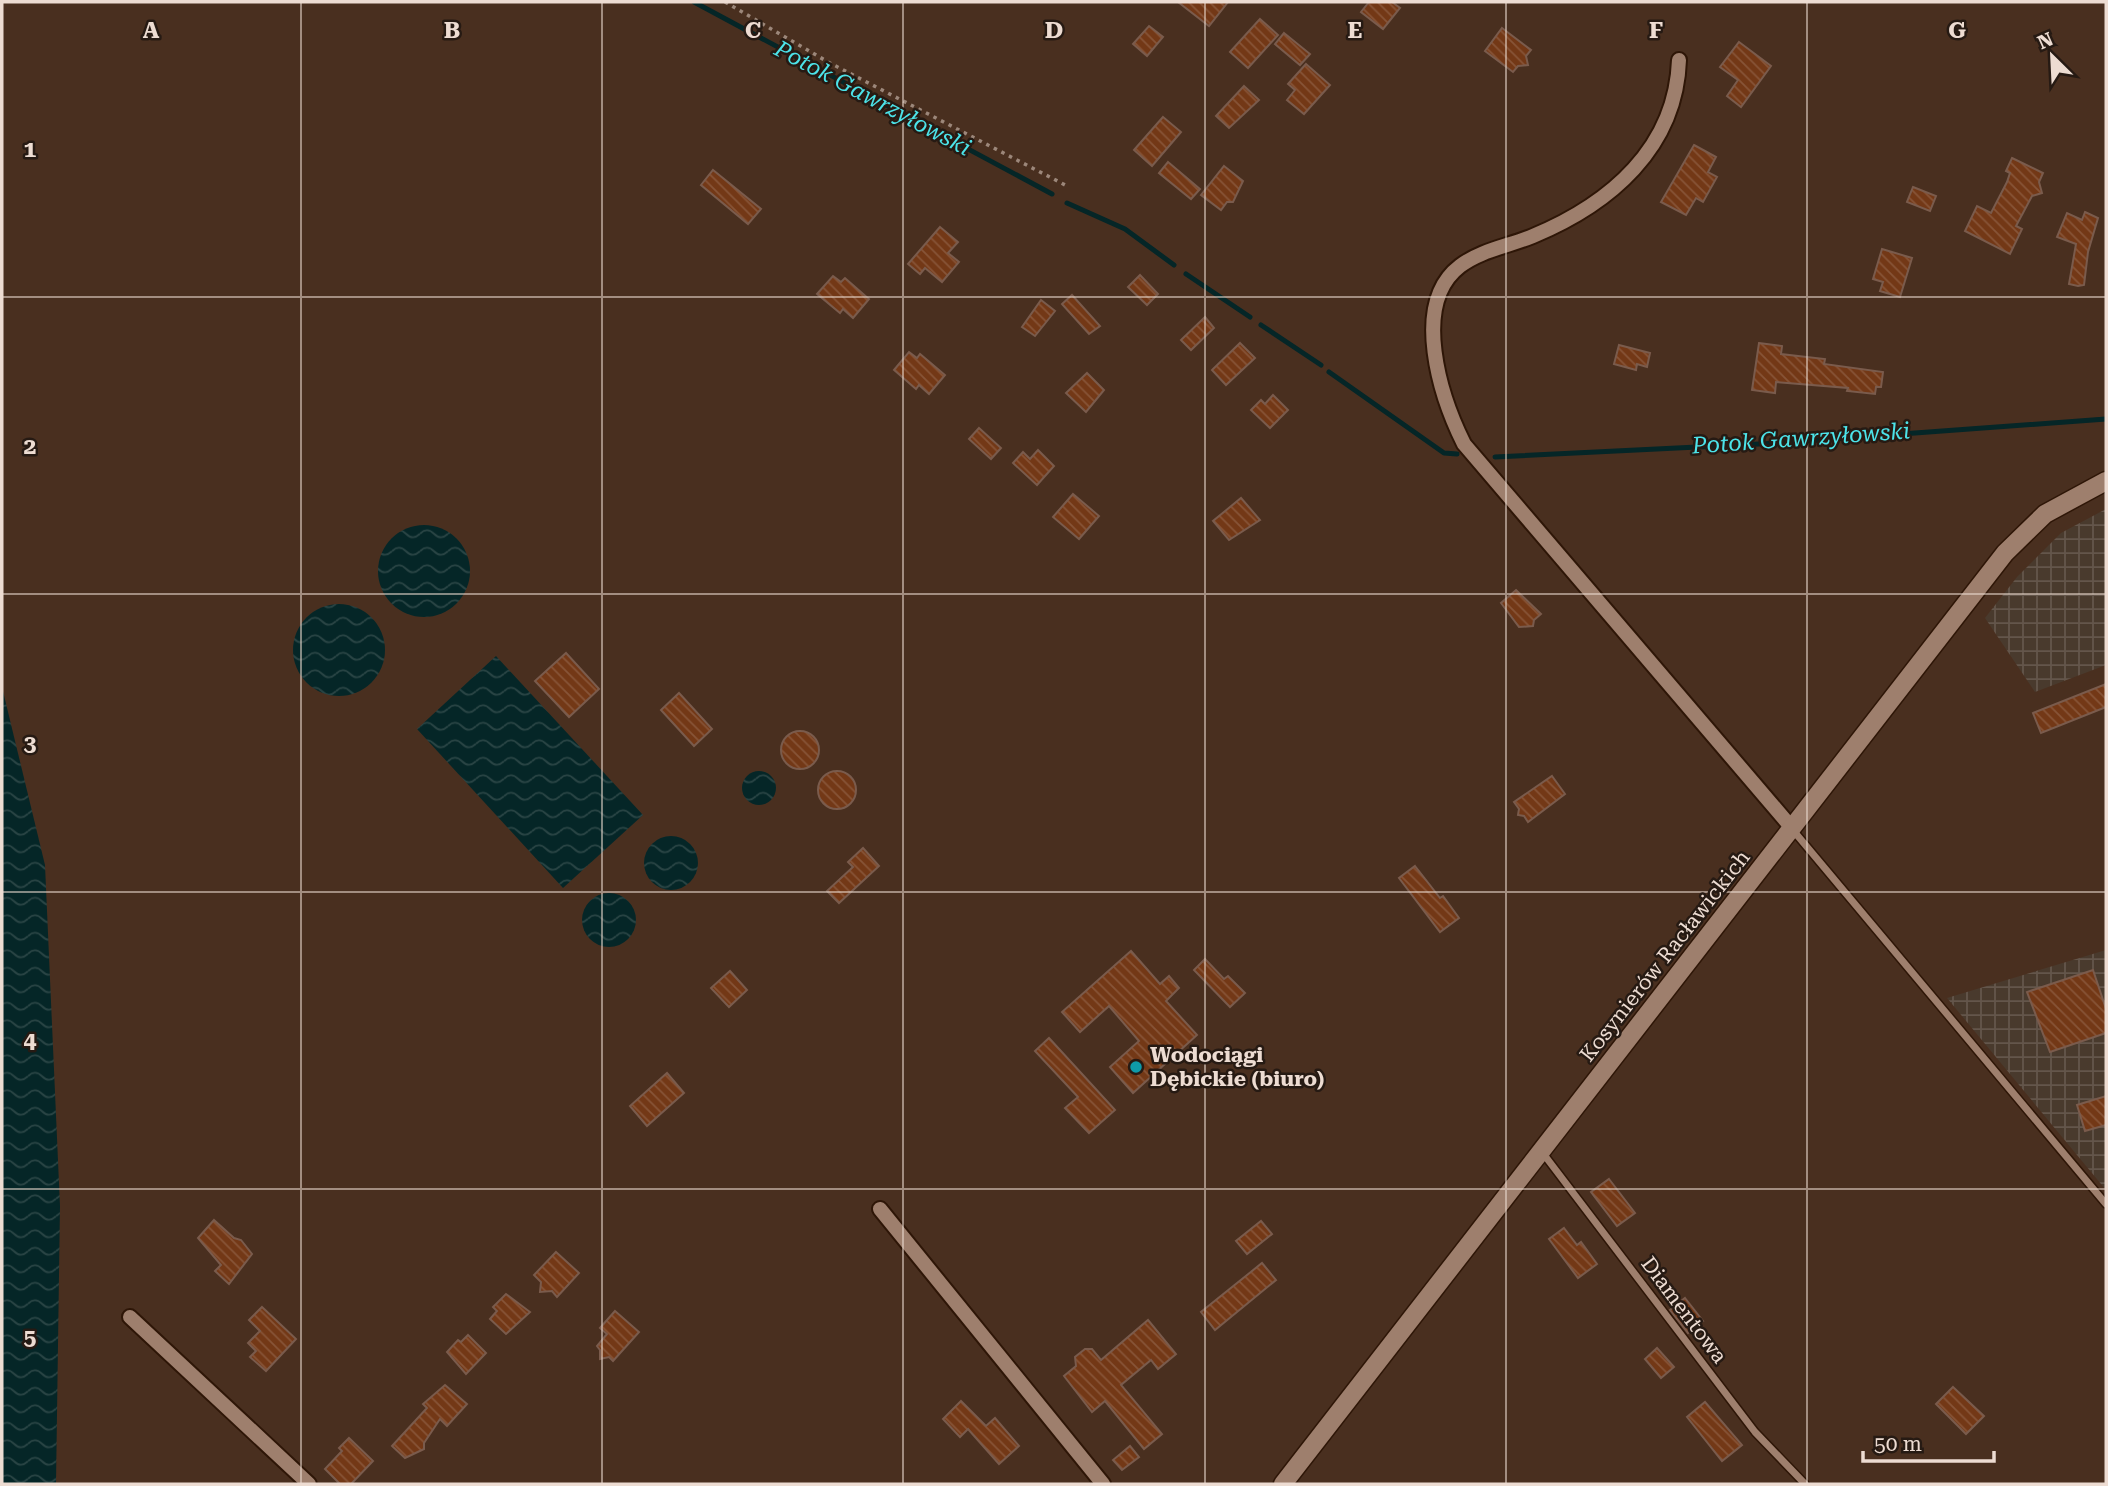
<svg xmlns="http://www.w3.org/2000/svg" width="2108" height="1486" font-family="'Roboto Serif',serif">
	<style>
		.industrial { fill: url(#industrial-grid) }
		.water { fill: url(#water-waves) }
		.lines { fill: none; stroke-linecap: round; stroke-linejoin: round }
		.stream { stroke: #052627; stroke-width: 5 }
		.building { fill: url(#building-back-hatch); stroke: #7a5b4c; stroke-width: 2 }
		.service-casing { stroke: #2e1607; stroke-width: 10 }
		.minor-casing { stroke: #2e1607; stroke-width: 18 }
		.tertiary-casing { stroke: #2e1607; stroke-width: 21 }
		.path { stroke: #9c877a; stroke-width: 3.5; stroke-dasharray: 3.5 5; stroke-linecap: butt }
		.service { stroke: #9e7f6d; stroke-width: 7 }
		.minor { stroke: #9e7f6d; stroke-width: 14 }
		.tertiary { stroke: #9e7f6d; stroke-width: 18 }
		.grid { fill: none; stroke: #eddcd2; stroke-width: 2; stroke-opacity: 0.55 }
		.culture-dot { fill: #0f9aa8; stroke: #261a13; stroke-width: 2.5 }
		.labels { text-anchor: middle; stroke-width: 5; stroke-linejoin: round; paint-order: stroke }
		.street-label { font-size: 21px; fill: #eddcd2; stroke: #261a13 }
		.poi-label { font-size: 21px; font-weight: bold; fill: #eddcd2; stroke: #261a13; text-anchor: start }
		.water-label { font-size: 23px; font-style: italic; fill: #4ce3e9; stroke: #261a13 }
		.grid-label { font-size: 23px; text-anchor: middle; font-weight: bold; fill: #eddcd2; stroke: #261a13; stroke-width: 5; stroke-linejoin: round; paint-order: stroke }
	</style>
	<defs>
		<pattern id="industrial-grid" width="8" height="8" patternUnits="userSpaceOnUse" patternTransform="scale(1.75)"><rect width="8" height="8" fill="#493a2d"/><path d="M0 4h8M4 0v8" fill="none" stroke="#64564b"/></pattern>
		<pattern id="water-waves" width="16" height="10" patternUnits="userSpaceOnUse" patternTransform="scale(1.75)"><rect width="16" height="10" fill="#052627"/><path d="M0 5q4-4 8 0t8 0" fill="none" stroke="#2a4545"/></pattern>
		<pattern id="building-back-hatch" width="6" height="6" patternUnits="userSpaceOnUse" patternTransform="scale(1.75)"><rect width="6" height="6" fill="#733816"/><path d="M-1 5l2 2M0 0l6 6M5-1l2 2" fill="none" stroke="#875437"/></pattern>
	</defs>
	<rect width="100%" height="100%" fill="#492f1f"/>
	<g class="industrial">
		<polygon points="2106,509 2106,665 2035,692 1985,618 2017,577 2061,533"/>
		<polygon points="2106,950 2106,1190 1947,998"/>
	</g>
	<g class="water">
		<circle cx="424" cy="571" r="46"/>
		<circle cx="339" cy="650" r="46"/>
		<polygon points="496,656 643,815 563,888 417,729"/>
		<polygon points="2,687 45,865 60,1206 56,1484 2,1484"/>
		<circle cx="759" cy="788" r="17"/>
		<circle cx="671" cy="863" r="27"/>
		<circle cx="609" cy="920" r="27"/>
	</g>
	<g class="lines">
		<g class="stream">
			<polyline points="694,2 1052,194"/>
			<polyline points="1067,203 1125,229 1174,265"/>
			<polyline points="1186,274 1250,317"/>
			<polyline points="1261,325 1321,365"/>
			<polyline points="1329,372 1444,453 1457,454"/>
			<polyline points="1495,457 1779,443 2106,419"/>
		</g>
	</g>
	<g class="building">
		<polygon points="1178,2 1228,2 1209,26"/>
		<polygon points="1369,2 1392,2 1400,8 1383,29 1361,12"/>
		<polygon points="1260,19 1278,35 1248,68 1230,52"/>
		<polygon points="1149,26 1163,37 1147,56 1133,44"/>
		<polygon points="1502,28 1531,50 1526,56 1528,65 1518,66 1513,72 1485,51"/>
		<polygon points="1284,33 1310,54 1300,65 1275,44"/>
		<polygon points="1739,42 1771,66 1741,107 1727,96 1738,80 1720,67"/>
		<polygon points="1306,64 1330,85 1304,114 1287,100 1295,90 1288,84"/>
		<polygon points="1244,86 1259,100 1229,128 1216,116"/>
		<polygon points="1163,117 1181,132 1152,166 1134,150"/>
		<polygon points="1694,145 1716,157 1708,172 1717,177 1703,202 1696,198 1686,215 1661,202"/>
		<polygon points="2012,158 2043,173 2039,182 2042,193 2032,196 2016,226 2022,229 2010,254 1965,231 1977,206 1991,213 2007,182 2010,173 2006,171"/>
		<polygon points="1168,162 1200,189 1191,199 1159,173"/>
		<polygon points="1224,166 1243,181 1233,202 1227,202 1221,210 1201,195"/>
		<polygon points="713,170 761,209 748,224 701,185"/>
		<polygon points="1913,187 1936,196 1930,211 1907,202"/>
		<polygon points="2085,212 2098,218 2088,252 2084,285 2078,286 2069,284 2076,244 2057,237 2067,213 2082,220"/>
		<polygon points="940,227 958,242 948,253 959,262 942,282 925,268 920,274 908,264"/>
		<polygon points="1882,249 1912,258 1900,297 1880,291 1883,282 1873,279"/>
		<polygon points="1140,275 1158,294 1147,305 1128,287"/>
		<polygon points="833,276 841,282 845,278 869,299 853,318 843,309 840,313 817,294"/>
		<polygon points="1072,295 1100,326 1089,334 1062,304"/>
		<polygon points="1041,300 1055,311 1035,336 1022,327"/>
		<polygon points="1205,317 1214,328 1191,350 1181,340"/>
		<polygon points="1240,343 1255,358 1226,385 1212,370"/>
		<polygon points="1759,343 1782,346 1781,354 1825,359 1824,364 1883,372 1881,387 1876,387 1875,394 1847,391 1848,388 1776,382 1775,393 1752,390"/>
		<polygon points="1619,345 1650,353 1647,367 1637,364 1636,370 1614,364"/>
		<polygon points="909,352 917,358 920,354 945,375 929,394 919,385 916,389 894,370"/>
		<polygon points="1087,373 1104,390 1086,412 1066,393"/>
		<polygon points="1273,395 1288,410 1270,428 1251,410 1261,400 1265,404"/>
		<polygon points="979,428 1001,448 991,459 969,439"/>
		<polygon points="1038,450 1054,466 1037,485 1013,463 1023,452 1030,459"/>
		<polygon points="1073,494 1099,516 1079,539 1053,517"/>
		<polygon points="1241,498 1260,520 1229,540 1213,521"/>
		<polygon points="1516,590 1541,614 1534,620 1533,626 1519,627 1501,603"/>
		<polygon points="566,653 599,689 569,717 535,681"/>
		<polygon points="2106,684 2106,707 2041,733 2033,713"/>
		<polygon points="679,693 712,729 694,746 661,710"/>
		<circle cx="800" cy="750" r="19"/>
		<circle cx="837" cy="790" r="19"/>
		<polygon points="1552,776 1565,794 1528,822 1524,816 1518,815 1519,809 1514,802"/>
		<polygon points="863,848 879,866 839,903 827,891 853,867 848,862"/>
		<polygon points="1415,866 1440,898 1443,896 1459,918 1440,932 1399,878"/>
		<polygon points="1131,951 1160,984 1169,976 1179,988 1166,1001 1197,1035 1133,1093 1110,1067 1139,1041 1109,1006 1080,1032 1062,1012"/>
		<polygon points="1205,959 1224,979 1228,976 1245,993 1230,1007 1194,970"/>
		<polygon points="2093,970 2106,1009 2106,1033 2050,1052 2027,992"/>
		<polygon points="730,971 747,990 729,1007 711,988"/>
		<polygon points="1049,1038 1115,1110 1089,1133 1065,1108 1078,1097 1035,1051"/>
		<polygon points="667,1073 684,1093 647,1126 630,1106"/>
		<polygon points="2106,1096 2106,1125 2085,1131 2077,1105"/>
		<polygon points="1609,1179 1635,1213 1617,1226 1591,1192"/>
		<polygon points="214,1220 234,1238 241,1240 252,1254 229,1284 215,1271 221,1265 198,1238"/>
		<polygon points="1261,1221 1272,1234 1247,1254 1236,1241"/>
		<polygon points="1564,1228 1577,1245 1581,1242 1597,1264 1578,1278 1549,1239"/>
		<polygon points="556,1252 579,1273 557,1297 552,1291 540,1292 541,1282 534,1275"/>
		<polygon points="1262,1263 1276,1280 1215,1330 1201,1312"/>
		<polygon points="506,1294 530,1312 506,1334 490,1319 497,1311 493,1307"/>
		<polygon points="1685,1298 1703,1321 1688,1333 1670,1310"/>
		<polygon points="262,1307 296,1339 266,1371 250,1357 256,1351 248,1343 260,1331 249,1320"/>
		<polygon points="615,1311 639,1332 613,1361 609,1357 600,1359 600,1350 597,1346 607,1334 600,1328"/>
		<polygon points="1148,1320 1176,1354 1158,1369 1151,1360 1121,1385 1162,1434 1144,1449 1105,1401 1092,1412 1064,1376 1076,1366 1075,1357 1085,1349 1092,1349 1101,1360"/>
		<polygon points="468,1335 486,1353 466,1374 447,1352 458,1340 461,1342"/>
		<polygon points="1657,1348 1674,1367 1661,1378 1645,1359"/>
		<polygon points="445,1385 467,1404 447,1426 440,1419 424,1443 424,1449 405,1458 392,1446 427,1408 423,1404"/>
		<polygon points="1953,1387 1984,1416 1966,1434 1936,1404"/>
		<polygon points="961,1401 986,1426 995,1418 1019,1446 999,1464 968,1429 960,1437 943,1419"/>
		<polygon points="1705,1402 1742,1445 1722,1461 1687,1417"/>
		<polygon points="349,1438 373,1461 351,1484 340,1484 325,1469 342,1451 339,1448"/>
		<polygon points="1130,1446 1139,1457 1122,1470 1113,1460"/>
	</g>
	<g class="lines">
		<g class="service-casing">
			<g id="service">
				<polyline points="1792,829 2106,1204"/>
				<polyline points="1542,1152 1755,1432 1805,1484"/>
			</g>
		</g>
		<g class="minor-casing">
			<g id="minor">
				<path d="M1679 60C1676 148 1610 204 1533 236 1509 246 1481 250 1460 266 1410 304 1441 398 1464 444L1792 828"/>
				<polyline points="880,1209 1103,1484"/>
				<polyline points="130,1317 309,1484"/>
			</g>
		</g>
		<g class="tertiary-casing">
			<polyline id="tertiary" points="1283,1484 2005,553 2045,514 2106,481"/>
		</g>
		<polyline class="path" points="725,2 828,62 1069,187"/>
		<use href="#service" class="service"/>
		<use href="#minor" class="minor"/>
		<use href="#tertiary" class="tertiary"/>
	</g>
	<path class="grid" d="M301 2V1484M602 2V1484M903 2V1484M1205 2V1484M1506 2V1484M1807 2V1484M2 297H2106M2 594H2106M2 892H2106M2 1189H2106"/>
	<circle class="culture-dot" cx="1136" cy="1067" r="7"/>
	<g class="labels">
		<g class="street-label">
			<text transform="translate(1665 956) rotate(-52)" y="7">Kosynierów Racławickich</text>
			<text transform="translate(1684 1310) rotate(53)" y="7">Diamentowa</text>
		</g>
		<g class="poi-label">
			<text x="1150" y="1062">Wodociągi<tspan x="1150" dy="24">Dębickie (biuro)</tspan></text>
		</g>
		<g class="water-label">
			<text transform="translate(873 98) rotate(28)" y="8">Potok Gawrzyłowski</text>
			<text transform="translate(1801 438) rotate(-4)" y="8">Potok Gawrzyłowski</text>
		</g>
	</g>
	<g class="grid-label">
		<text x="151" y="38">A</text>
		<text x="452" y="38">B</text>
		<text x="753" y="38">C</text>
		<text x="1054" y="38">D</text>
		<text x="1355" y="38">E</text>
		<text x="1656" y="38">F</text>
		<text x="1957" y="38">G</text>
		<text x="30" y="157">1</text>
		<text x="30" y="454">2</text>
		<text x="30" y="751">3</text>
		<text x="30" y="1048">4</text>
		<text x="30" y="1345">5</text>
	</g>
	<rect width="2108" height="1486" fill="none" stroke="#eddcd2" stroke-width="7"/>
	<g transform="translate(2052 56) rotate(336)" stroke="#261a13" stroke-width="5" paint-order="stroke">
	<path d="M0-5L12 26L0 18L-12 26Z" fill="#eddcd2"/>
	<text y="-10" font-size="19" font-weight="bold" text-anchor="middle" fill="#eddcd2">N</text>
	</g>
	<path d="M1863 1451v10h131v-10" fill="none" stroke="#eddcd2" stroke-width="3.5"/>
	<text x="1874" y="1451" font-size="21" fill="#eddcd2" stroke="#261a13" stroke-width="5" paint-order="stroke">50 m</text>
</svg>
